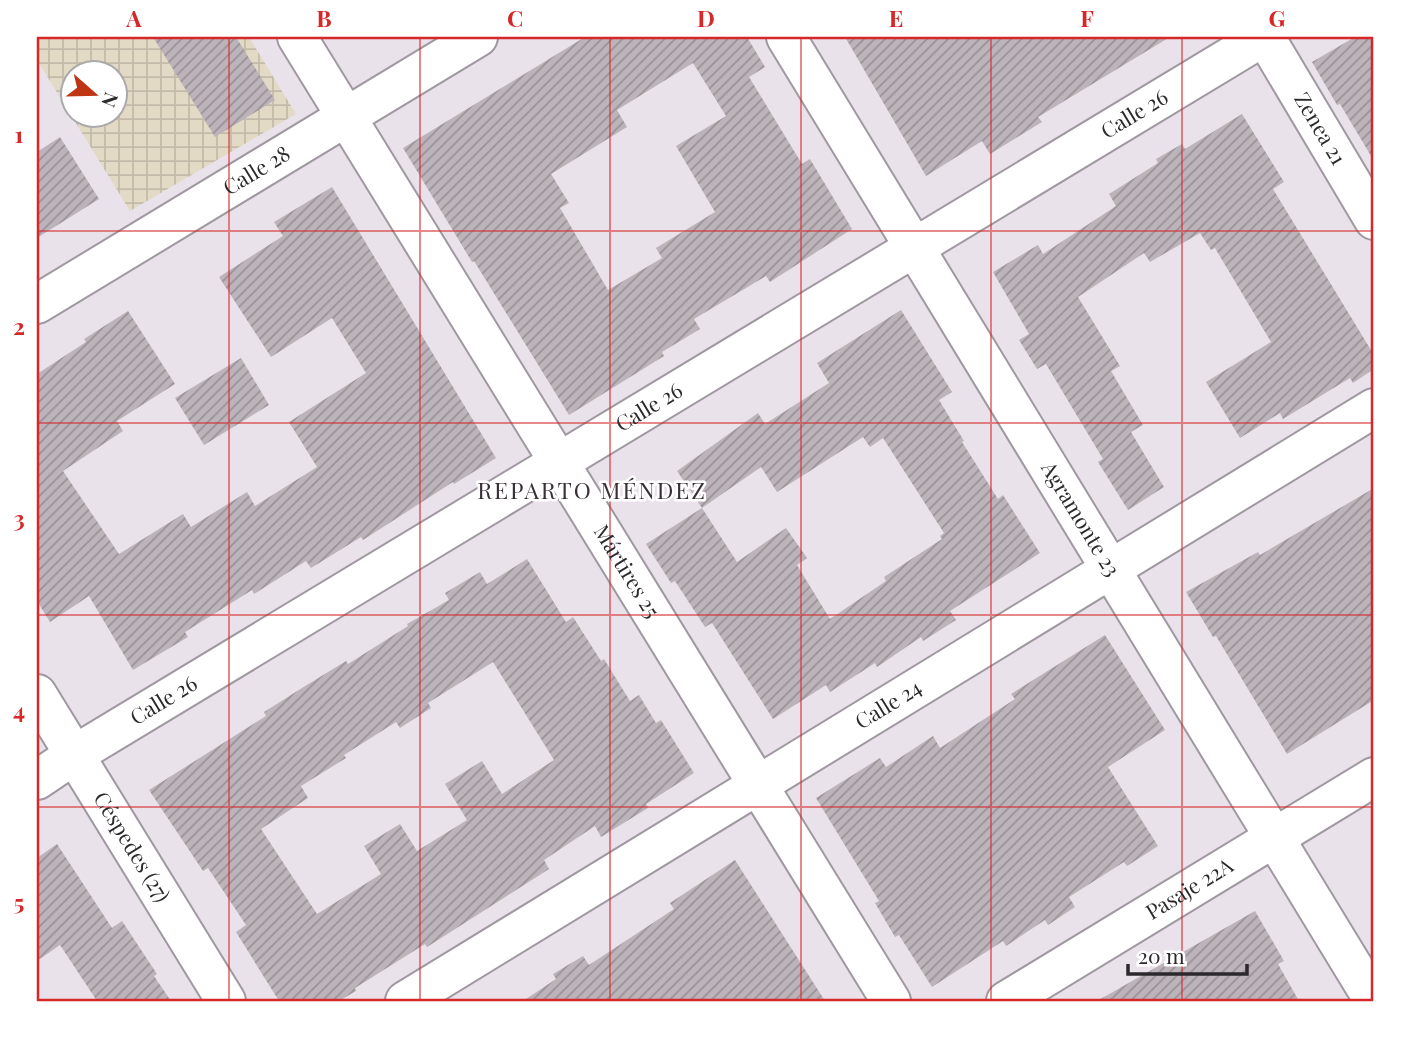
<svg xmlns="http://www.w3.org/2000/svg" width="1411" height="1038" font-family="'Playfair Display',serif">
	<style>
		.industrial { fill: url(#industrial-grid); fill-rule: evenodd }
		.building { fill: url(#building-hatch); fill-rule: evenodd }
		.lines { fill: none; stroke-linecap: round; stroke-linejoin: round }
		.street-casing { stroke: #a098a1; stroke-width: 42 }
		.secondary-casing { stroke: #a098a1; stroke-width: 42 }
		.primary-casing { stroke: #a098a1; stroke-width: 42 }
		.street { stroke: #fff; stroke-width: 38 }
		.secondary { stroke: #fff; stroke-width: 38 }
		.primary { stroke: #fff; stroke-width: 38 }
		.grid { fill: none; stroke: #d62828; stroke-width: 2; stroke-opacity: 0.55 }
		.labels { text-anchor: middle; stroke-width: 5; stroke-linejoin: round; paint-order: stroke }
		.street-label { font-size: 21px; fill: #2c292c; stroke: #fff }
		.neighbourhood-label { font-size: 23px; letter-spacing: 2px; fill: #373037; stroke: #fff }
		.neatline { fill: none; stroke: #d62828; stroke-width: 2.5 }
		.grid-label { font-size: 23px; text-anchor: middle; font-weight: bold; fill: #d62828 }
	</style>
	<defs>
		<pattern id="industrial-grid" width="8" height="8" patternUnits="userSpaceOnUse" patternTransform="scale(1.75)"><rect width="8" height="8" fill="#e3dac5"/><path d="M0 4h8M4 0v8" fill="none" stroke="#c3bba9"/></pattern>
		<pattern id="building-hatch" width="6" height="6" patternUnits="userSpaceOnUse" patternTransform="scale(1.75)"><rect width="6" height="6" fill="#bdb3ba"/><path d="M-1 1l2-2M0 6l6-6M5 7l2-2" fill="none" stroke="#9a9297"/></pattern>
	</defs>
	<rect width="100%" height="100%" fill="#eae2eb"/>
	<path class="industrial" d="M37 37H249L296 114 130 211 37 60ZM74 74H116V116H74Z"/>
	<g class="building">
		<polygon points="153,37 236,37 275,100 215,137"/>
		<path d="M585 37H747L765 67 749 77 802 164 810 159 852 229 770 282 766 276 694 319 700 329 662 352 664 356 569 415 474 261 472 262 403 148ZM693 63 726 116 676 146 715 212 656 248 662 258 608 290 560 208 569 203 551 174 627 127 617 110Z"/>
		<polygon points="845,37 1170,37 1038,117 1042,122 990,154 982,141 926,176"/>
		<polygon points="1355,37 1374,37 1374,161 1340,104 1337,105 1312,62"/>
		<polygon points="1242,114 1284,182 1273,189 1374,355 1374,369 1353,383 1350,378 1283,419 1280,413 1240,438 1206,382 1271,342 1215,248 1211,250 1200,233 1150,262 1144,253 1078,297 1120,366 1111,371 1143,425 1131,432 1164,487 1128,510 1098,462 1103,459 1046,364 1037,369 1019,340 1029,334 993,272 1038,245 1043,254 1116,206 1109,194 1158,163 1156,159 1182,144 1185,149"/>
		<polygon points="60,137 99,199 37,238 37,152"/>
		<polygon points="332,187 496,458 454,484 453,482 363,540 361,537 311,568 306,561 254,594 252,590 185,632 188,637 133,670 89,596 50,622 37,601 37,374 86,342 84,339 128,311 175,384 117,421 123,431 63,471 119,554 183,514 191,527 247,492 255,506 317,467 289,422 366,373 332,318 271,357 219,277 283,236 274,222"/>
		<path d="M901 310 952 392 939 400 964 441 962 442 998 499 1003 495 1040 553 950 611 956 620 923 641 921 637 877 667 875 663 830 692 826 685 773 719 712 623 705 627 675 581 671 583 646 544 702 508 677 471 758 413 765 424 829 383 817 363ZM863 437 870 447 883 438 944 533 940 536 942 539 884 577 886 581 830 619 797 565 807 558 786 528 737 562 702 508 761 467 777 492Z"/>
		<polygon points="241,358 269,405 204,445 175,398"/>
		<polygon points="1374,488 1374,700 1287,754 1216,636 1213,637 1186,592 1258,552 1260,555"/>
		<path d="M527 559 566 622 573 617 601 661 604 659 630 701 639 695 656 723 661 720 694 773 646 804 648 808 601 837 595 826 544 860 549 869 427 947 425 944 355 988 356 991 339 1001H279L236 932 246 925 208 868 203 871 149 790 266 716 264 712 302 688 346 661 348 664 408 626 407 624 449 600 445 593 480 572 487 584ZM493 662 554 760 502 794 482 761 445 784 467 820 417 851 400 824 364 846 381 874 317 914 261 829 308 798 301 786 346 758 344 755 396 722 400 728 431 708 428 703Z"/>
		<polygon points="1105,635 1165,730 1108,767 1158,846 1127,866 1124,862 1069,897 1075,907 1048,925 1045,920 1006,946 1003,941 932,987 899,935 895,937 875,903 879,901 816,798 880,758 886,767 933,736 940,748 1015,699 1011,694"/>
		<polygon points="57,844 112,928 122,921 157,974 154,976 171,1001 97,1001 60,945 37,961 37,858"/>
		<polygon points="735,860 825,1001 523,1001 556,979 553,974 583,956 589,965 674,909 670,903"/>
		<polygon points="1255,911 1284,961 1278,964 1299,1001 1097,1001"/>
	</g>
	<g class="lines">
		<g class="street-casing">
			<g id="street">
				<path id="s1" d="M297 37 891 1001"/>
				<path id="s2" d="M786 37 1374 1001"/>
				<path id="s3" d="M1265 37 1374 220"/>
				<path id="s4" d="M37 304 478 37"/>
				<path id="s5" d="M74 755 1263 37"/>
				<path id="s6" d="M405 1001 1374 408"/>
				<path id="s7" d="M1006 1001 1374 777"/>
			</g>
		</g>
		<g class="secondary-casing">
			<polyline id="secondary" points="37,780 74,755"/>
		</g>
		<g class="primary-casing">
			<g id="primary">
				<path id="s8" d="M37 694 226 1001"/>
			</g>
		</g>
		<use href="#street" class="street"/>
		<use href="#secondary" class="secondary"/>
		<use href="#primary" class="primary"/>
	</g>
	<path class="grid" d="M229 37V1001M420 37V1001M610 37V1001M801 37V1001M991 37V1001M1182 37V1001M37 231H1374M37 423H1374M37 615H1374M37 807H1374"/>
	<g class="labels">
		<g class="street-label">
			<text dy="7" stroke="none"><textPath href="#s5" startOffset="1239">Calle 26</textPath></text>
			<text dy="7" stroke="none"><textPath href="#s3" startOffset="107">Zenea 21</textPath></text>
			<text dy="7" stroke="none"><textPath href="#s4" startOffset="257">Calle 28</textPath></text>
			<text dy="7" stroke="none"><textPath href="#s5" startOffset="672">Calle 26</textPath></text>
			<text dy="7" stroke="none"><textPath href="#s2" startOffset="565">Agramonte 23</textPath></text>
			<text dy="7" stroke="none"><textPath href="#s1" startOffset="628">Mártires 25</textPath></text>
			<text dy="7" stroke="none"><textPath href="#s5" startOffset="105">Calle 26</textPath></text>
			<text dy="7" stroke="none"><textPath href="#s6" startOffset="567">Calle 24</textPath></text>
			<text dy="7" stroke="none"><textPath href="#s8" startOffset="180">Céspedes (27)</textPath></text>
			<text dy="7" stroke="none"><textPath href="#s7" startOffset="215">Pasaje 22A</textPath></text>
		</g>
		<g class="neighbourhood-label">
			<text x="592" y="499">REPARTO MÉNDEZ</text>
		</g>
	</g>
	<rect width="1411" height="1038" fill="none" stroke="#ffffff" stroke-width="77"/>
	<g transform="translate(94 94) rotate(110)"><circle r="33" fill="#ffffff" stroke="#aba9ab" stroke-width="2"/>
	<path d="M0-5L12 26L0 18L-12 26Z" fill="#bf3514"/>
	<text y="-10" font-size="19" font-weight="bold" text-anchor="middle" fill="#2c292c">N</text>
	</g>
	<path d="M1128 964v10h119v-10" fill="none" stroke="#2c292c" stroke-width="3.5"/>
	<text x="1138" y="964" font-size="21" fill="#2c292c" stroke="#ffffff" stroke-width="5" paint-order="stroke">20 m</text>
	<rect x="38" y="38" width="1334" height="962" class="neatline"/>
	<g class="grid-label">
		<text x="134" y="27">A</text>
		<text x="324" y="27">B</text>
		<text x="515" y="27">C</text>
		<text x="706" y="27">D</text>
		<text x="896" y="27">E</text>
		<text x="1087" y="27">F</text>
		<text x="1277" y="27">G</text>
		<text x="19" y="143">1</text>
		<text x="19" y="335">2</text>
		<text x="19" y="527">3</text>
		<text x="19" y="719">4</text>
		<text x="19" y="911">5</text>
	</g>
</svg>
